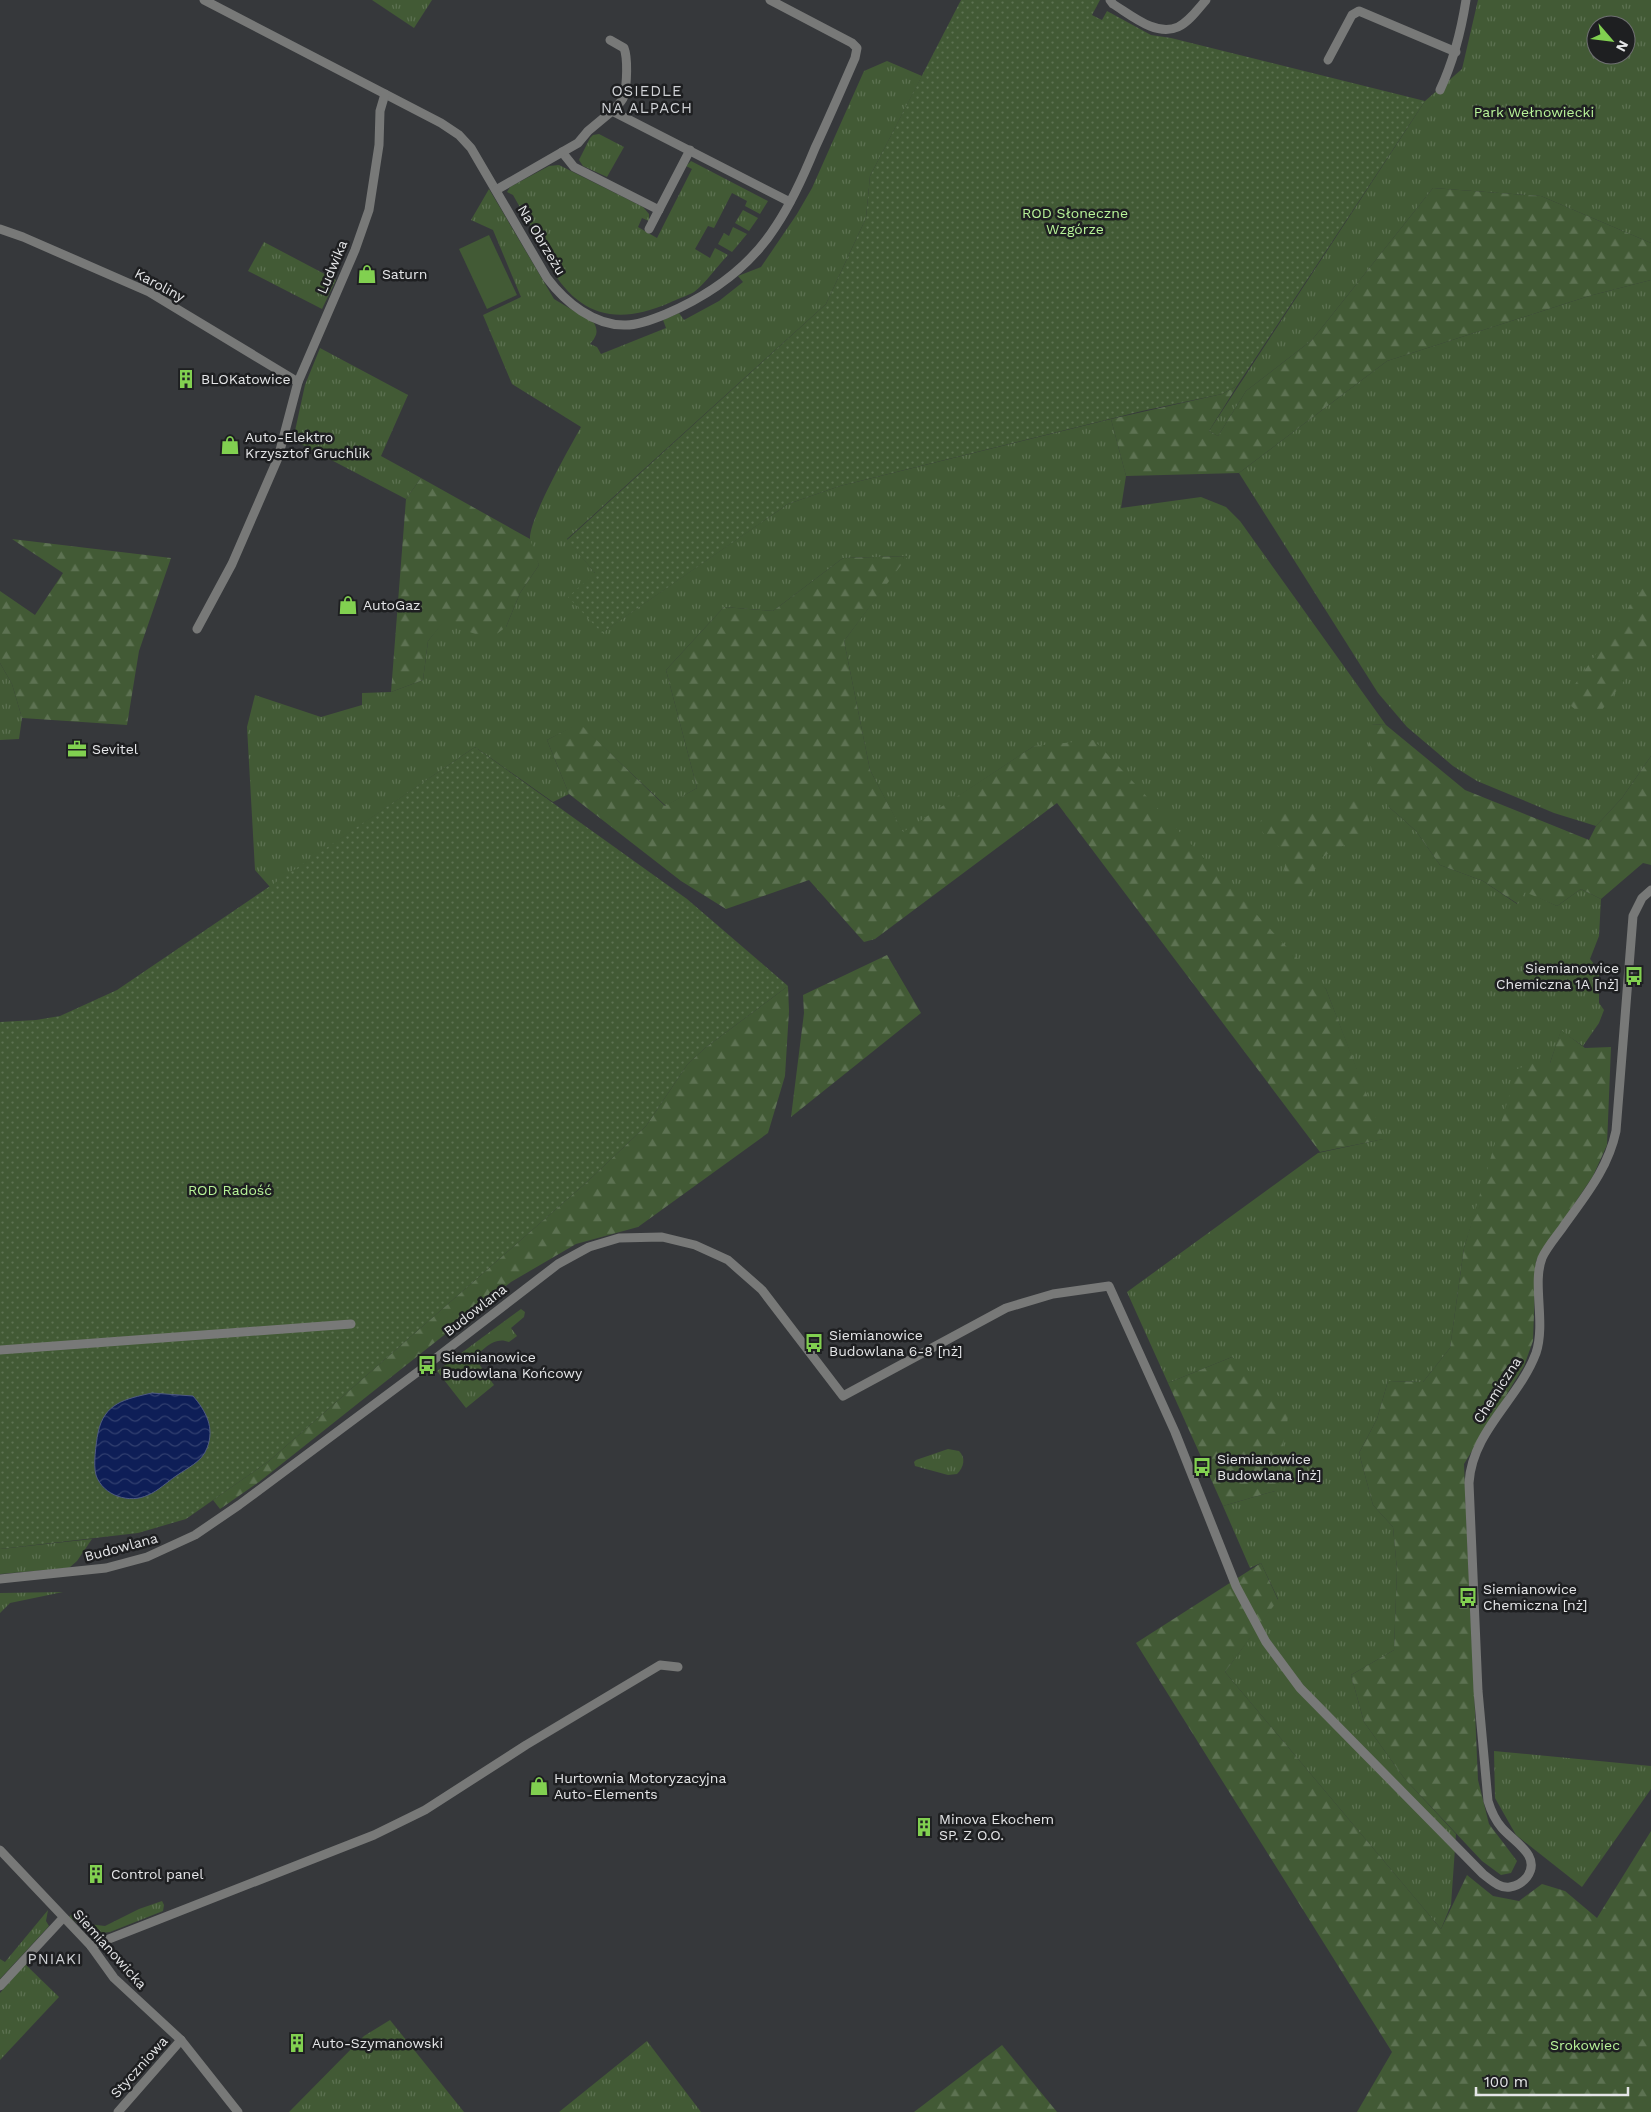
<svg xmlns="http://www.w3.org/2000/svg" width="1651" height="2112" font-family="'Work Sans',sans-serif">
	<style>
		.grass { fill: url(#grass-tufts); fill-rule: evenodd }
		.forest { fill: url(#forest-firs) }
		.garden { fill: url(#garden-dots) }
		.pitch { fill: #425a35 }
		.water { fill: url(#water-waves); stroke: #4e5a82 }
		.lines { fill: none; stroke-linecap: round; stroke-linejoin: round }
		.street { stroke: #787978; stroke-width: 9 }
		.labels { text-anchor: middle; stroke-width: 5; stroke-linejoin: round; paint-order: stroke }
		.park-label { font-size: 14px; fill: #b9f59a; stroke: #1e1f21 }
		.street-label { font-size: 14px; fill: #e5e6e8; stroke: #1e1f21 }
		.poi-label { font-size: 14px; fill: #e5e6e8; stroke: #1e1f21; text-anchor: start }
		.neighbourhood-label { font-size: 15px; letter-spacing: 1px; fill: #cfd1d5; stroke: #1e1f21 }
	</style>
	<defs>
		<pattern id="grass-tufts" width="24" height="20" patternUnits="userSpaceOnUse" patternTransform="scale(1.25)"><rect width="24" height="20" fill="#425a35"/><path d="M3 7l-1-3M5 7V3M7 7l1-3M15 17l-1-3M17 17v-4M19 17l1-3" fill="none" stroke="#5d7252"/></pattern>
		<pattern id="forest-firs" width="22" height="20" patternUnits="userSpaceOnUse" patternTransform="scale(1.25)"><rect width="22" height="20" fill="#425a35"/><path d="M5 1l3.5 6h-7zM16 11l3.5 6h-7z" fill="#5d7252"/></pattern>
		<pattern id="garden-dots" width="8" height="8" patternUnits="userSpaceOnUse" patternTransform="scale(1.25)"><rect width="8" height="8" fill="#425a35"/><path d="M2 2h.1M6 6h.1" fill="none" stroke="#5d7252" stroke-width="1.8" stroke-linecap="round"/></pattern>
		<pattern id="water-waves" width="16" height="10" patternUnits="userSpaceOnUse" patternTransform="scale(1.25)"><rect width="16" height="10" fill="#0e1e57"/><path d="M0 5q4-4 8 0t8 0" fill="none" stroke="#313f6f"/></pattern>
	</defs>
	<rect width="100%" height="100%" fill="#36383b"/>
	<g class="grass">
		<polygon points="372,0 432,0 414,28"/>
		<path d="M1478 0H1651V243L1541 196 1433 188 1312 340 1246 391 1218 436 1209 431 1425 101 1462 69ZM1596 25H1626V55H1596Z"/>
		<path d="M887 61 922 76 870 176 866 218 826 304 567 539 595 573 603 632 788 504 840 486 1111 419 1126 476 1121 508 1201 497 1226 507 1240 521 1386 725 1371 724 1389 807 1416 831 1440 865 1483 881 1517 904 1525 891 1557 906 1581 889 1601 899 1599 936 1590 959 1599 970V1003L1604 1010 1599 1023 1583 1046 1561 1031 1550 1063 1490 1165 1464 1248 1450 1348 1423 1382 1388 1381 1377 1419 1359 1453 1373 1505 1393 1527 1397 1570 1394 1650 1351 1675 1364 1722 1404 1778 1456 1834 1451 1905 1441 1929 1225 1672 1278 1599 1261 1563 1250 1568 1223 1506 1275 1491 1232 1357 1168 1383 1127 1292 1318 1153 1383 1139 1326 989 1034 746 903 833 870 770 844 641 907 556 843 558 773 611 724 607 666 670 697 788 666 806 579 724 547 740 569 794 553 802 475 747 270 887 255 870 247 727 255 695 321 717 362 705V693L391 692 423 680 428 641 443 622 506 627 520 593 539 565C536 558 531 548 530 540 528 520 570 447 581 427L512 384 483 315 521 297 493 230 471 220 489 189 554 299 594 323C599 332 596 337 590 344L597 347 601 354 666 328 663 320 679 313 684 320 719 301 743 282 738 276 761 267 797 214 812 188 864 71Z"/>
		<polygon points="599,134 624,147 607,177 583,166 579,160 590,138 593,135"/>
		<path d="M691 161 768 201 760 214 745 206 747 201 732 193 714 228 708 226 695 249 710 258 715 248 728 255C718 265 705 284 694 292 687 296 677 299 669 303 616 326 578 316 549 265L551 262 513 195 507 192 510 187 549 166 559 165 643 207 649 214V221L642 218 638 227 657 238 692 169 686 166Z"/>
		<polygon points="743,210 758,218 749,231 735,223"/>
		<polygon points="733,227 747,234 732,252 718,244 724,233 729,236"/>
		<polygon points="264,242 336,280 322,309 248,271"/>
		<polygon points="1651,280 1651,756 1622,798 1596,826 1554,813 1477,781 1453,766 1407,727 1378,693 1239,473 1387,361 1589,296"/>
		<polygon points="320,348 408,395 381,456 421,478 406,499 293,440 305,385"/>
		<polygon points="0,663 12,684 22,718 19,739 0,740"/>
		<path d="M521 1309 525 1312 524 1317 511 1328 517 1336 509 1342C495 1336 485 1348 474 1357L494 1385 466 1408 437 1371Z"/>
		<path d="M948 1449 959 1451C966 1458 964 1467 957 1474L948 1475 915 1466 914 1462 916 1460Z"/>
		<polygon points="92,1539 77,1561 69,1568 0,1574 0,1549"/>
		<polygon points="63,1592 10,1603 0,1613 0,1593"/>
		<polygon points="1494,1751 1651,1766 1651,1789 1582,1887 1516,1835 1495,1798"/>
		<path d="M162 1901 164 1905 163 1911 110 1932C92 1935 83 1927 69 1917L76 1910 88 1924 105 1926 139 1909Z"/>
		<polygon points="48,1910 46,1921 49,1926 0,1979 0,1959 5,1962"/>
		<polygon points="25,1964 59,1997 0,2060 0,1993"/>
		<polygon points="390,2020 464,2112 289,2112 364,2036"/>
		<polygon points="647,2041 701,2112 559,2112"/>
	</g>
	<g class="forest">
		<polygon points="1433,188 1541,196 1651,243 1651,280 1589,296 1387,361 1239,473 1126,476 1111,419 1222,394 1237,386 1209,431 1218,436 1246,391 1312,340"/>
		<polygon points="421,478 530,539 539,565 520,593 506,627 490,639 443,623 428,641 423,680 391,692 406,499"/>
		<polygon points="12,539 171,558 139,651 127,725 22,718 12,684 0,663 0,591 35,615 63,573"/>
		<polygon points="908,556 844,641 870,770 903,832 1034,746 1094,740 1326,989 1384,1139 1320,1152 1057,803 875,939 864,942 809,880 726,909 681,881 569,794 547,740 579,723 665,806 697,788 666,670 724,607 773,611 843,558"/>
		<polygon points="1651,575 1651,651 1624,681 1601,711 1578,712 1570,705 1569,693"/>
		<polygon points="1371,724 1386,725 1465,790 1589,840 1596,826 1622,798 1651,756 1651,865 1643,863 1601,899 1581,889 1557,906 1525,892 1518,904 1483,881 1440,865 1416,831 1389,807 1377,792 1368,754"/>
		<path d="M1356 798C1370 813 1371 819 1363 837 1352 842 1320 854 1316 865 1313 876 1315 886 1311 896L1302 901C1281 892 1284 874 1286 854L1277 845 1265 836 1258 825 1264 816 1306 811H1324Z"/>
		<polygon points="887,955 921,1013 791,1117 804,1013 803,995"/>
		<polygon points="788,986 789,1011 785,1076 768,1133 638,1227 576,1244 511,1282 259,1482 220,1509 213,1500 269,1461 587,1182 646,1126 687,1065 705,1048"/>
		<polygon points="1561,1030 1585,1048 1611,1047 1607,1145 1593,1176 1536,1261 1533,1341 1524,1366 1464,1464 1478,1780 1489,1824 1517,1861 1511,1873 1501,1875 1482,1861 1404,1778 1364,1722 1351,1675 1394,1650 1397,1570 1393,1527 1373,1505 1359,1453 1377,1419 1388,1381 1423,1382 1450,1348 1464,1248 1517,1069 1541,1060 1550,1063"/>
		<polygon points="1232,1357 1290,1406 1275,1491 1223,1506 1168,1383"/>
		<polygon points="1261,1563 1278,1600 1225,1672 1441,1929 1467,1875 1493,1896 1519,1901 1542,1884 1565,1891 1597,1918 1651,1831 1651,2112 1357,2112 1392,2052 1136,1643"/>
		<polygon points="1002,2045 1057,2112 914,2112"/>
	</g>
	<g class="garden">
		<polygon points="961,0 1100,0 1092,15 1102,20 1107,11 1151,35 1171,38 1425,101 1237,386 1222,394 1142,411 840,486 788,504 602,633 568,597 595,573 567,540 826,304 866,218 870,176"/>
		<polygon points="475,747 687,899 788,986 705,1048 687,1065 646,1126 587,1182 269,1461 186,1519 138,1533 0,1549 0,1022 36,1020 60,1016 117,990"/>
	</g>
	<polygon class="pitch" points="489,235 517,295 487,309 459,249"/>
	<path class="water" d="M152 1393 193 1396C206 1411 215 1428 207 1448 202 1462 187 1468 176 1476 167 1482 158 1491 148 1495 130 1504 103 1496 96 1475 93 1465 96 1444 98 1433 104 1403 125 1399 152 1393Z"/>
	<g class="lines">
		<g class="street">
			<path d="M204 0 441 123 459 135 471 148 547 278C565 302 594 326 626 325 639 325 654 319 666 314 710 295 750 267 776 226 792 202 804 175 815 148 829 118 842 88 855 58L857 48 852 43 770 0"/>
			<path d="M1110 0 1113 4C1131 15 1156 37 1178 27 1189 22 1198 9 1206 0"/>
			<path d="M610 40 624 48C628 58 627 84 624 96 622 102 616 107 612 111"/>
			<polyline points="1328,60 1352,15 1359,11 1456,52"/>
			<path d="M1440 90C1454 60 1461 32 1466 0"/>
			<polyline points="562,152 574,167 659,210"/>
			<polyline points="496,190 578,143 588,131 612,111 790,202"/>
			<polyline points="0,229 23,237 149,292 298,382"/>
			<polyline points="649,229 690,150"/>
			<polyline points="197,629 232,564 278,458 298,382 355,250 369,210 379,145 380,111 385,94"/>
			<polyline points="0,1350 351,1324"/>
			<path d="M0 1579 106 1568 147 1557 195 1535 239 1505 427 1365 558 1264 589 1247 619 1238 662 1237 695 1245 728 1260 762 1290 843 1396 1006 1308 1053 1294 1109 1286 1175 1432 1236 1586 1266 1642 1300 1688 1483 1874C1491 1880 1500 1889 1510 1887 1516 1886 1523 1882 1527 1877 1542 1856 1514 1842 1502 1828 1495 1820 1491 1811 1488 1801L1478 1691 1469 1483C1472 1431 1519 1399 1536 1353 1546 1323 1532 1283 1542 1258 1547 1247 1556 1237 1563 1227 1585 1196 1608 1169 1616 1131L1633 916 1642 898 1651 890"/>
			<polyline points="0,1850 91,1946 114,1978 181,2040 238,2112"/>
			<polyline points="91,1946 374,1835 425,1810 526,1745 660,1665 678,1667"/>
			<polyline points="0,1986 63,1918"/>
			<polyline points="118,2112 181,2040"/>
		</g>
	</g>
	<defs>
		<g id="shop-bare" transform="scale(1.5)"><path d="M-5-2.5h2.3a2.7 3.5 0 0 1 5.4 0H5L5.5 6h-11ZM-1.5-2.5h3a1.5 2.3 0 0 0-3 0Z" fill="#81d050" stroke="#1e1f21" stroke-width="2.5" paint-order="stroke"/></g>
		<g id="building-bare" transform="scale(1.5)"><path d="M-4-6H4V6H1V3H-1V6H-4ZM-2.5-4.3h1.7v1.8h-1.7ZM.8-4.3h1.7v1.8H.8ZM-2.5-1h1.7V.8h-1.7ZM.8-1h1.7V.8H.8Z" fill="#81d050" stroke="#1e1f21" stroke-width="2.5" paint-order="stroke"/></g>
		<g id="office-bare" transform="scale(1.5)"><path d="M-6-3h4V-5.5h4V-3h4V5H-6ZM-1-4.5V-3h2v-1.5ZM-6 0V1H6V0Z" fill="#81d050" stroke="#1e1f21" stroke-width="2.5" paint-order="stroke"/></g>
		<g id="bus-bare" transform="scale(1.5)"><path d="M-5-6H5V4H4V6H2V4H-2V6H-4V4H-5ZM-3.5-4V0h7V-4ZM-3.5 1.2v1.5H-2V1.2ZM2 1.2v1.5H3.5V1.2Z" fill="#81d050" stroke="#1e1f21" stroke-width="2.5" paint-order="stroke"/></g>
	</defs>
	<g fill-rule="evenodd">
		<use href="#shop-bare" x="367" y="274"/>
		<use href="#building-bare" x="186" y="379"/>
		<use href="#shop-bare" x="230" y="445"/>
		<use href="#shop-bare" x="348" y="605"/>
		<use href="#office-bare" x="77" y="749"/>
		<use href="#bus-bare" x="1634" y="976"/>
		<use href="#bus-bare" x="814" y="1343"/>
		<use href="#bus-bare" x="427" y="1365"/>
		<use href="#bus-bare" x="1202" y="1467"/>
		<use href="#bus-bare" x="1468" y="1597"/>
		<use href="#shop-bare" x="539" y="1786"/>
		<use href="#building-bare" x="924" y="1827"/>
		<use href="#building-bare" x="96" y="1874"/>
		<use href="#building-bare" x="297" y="2043"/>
	</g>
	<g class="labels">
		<g class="park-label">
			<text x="1534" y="117">Park Wełnowiecki</text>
			<text x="1075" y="218">ROD Słoneczne<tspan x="1075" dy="16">Wzgórze</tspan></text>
			<text x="230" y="1195">ROD Radość</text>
			<text x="1585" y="2050">Srokowiec</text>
		</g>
		<g class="street-label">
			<text transform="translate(542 240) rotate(59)" y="5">Na Obrzeżu</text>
			<text transform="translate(332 267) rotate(-67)" y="5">Ludwika</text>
			<text transform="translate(160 285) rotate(28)" y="5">Karoliny</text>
			<text transform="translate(475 1310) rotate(-38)" y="5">Budowlana</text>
			<text transform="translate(1497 1390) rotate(-57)" y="5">Chemiczna</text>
			<text transform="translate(121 1547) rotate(-15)" y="5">Budowlana</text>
			<text transform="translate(110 1949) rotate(48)" y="5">Siemianowicka</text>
			<text transform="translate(139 2067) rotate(-48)" y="5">Styczniowa</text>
		</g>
		<g class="poi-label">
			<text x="382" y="279">Saturn</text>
			<text x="201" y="384">BLOKatowice</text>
			<text x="245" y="442">Auto-Elektro<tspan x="245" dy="16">Krzysztof Gruchlik</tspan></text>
			<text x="363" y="610">AutoGaz</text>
			<text x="92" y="754">Sevitel</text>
			<text x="1619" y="973" text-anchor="end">Siemianowice<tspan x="1619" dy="16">Chemiczna 1A [nż]</tspan></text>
			<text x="829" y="1340">Siemianowice<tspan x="829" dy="16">Budowlana 6-8 [nż]</tspan></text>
			<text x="442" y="1362">Siemianowice<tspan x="442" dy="16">Budowlana Końcowy</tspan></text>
			<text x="1217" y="1464">Siemianowice<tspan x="1217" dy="16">Budowlana [nż]</tspan></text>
			<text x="1483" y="1594">Siemianowice<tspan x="1483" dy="16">Chemiczna [nż]</tspan></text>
			<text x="554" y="1783">Hurtownia Motoryzacyjna<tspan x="554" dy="16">Auto-Elements</tspan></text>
			<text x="939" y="1824">Minova Ekochem<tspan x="939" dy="16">SP. Z O.O.</tspan></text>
			<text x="111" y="1879">Control panel</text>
			<text x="312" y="2048">Auto-Szymanowski</text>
		</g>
		<g class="neighbourhood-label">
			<text x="647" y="96">OSIEDLE<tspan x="647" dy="17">NA ALPACH</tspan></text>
			<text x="55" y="1964">PNIAKI</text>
		</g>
	</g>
	<g transform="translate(1611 40) rotate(118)"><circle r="24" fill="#1e1f21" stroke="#6e6f71"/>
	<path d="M0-4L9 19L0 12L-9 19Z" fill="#81d050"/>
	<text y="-8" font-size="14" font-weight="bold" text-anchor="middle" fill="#e5e6e8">N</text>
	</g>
	<path d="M1476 2087v8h152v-8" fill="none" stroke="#e5e6e8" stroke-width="2.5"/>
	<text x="1484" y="2087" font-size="15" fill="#e5e6e8" stroke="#1e1f21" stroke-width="4" paint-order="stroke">100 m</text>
</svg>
